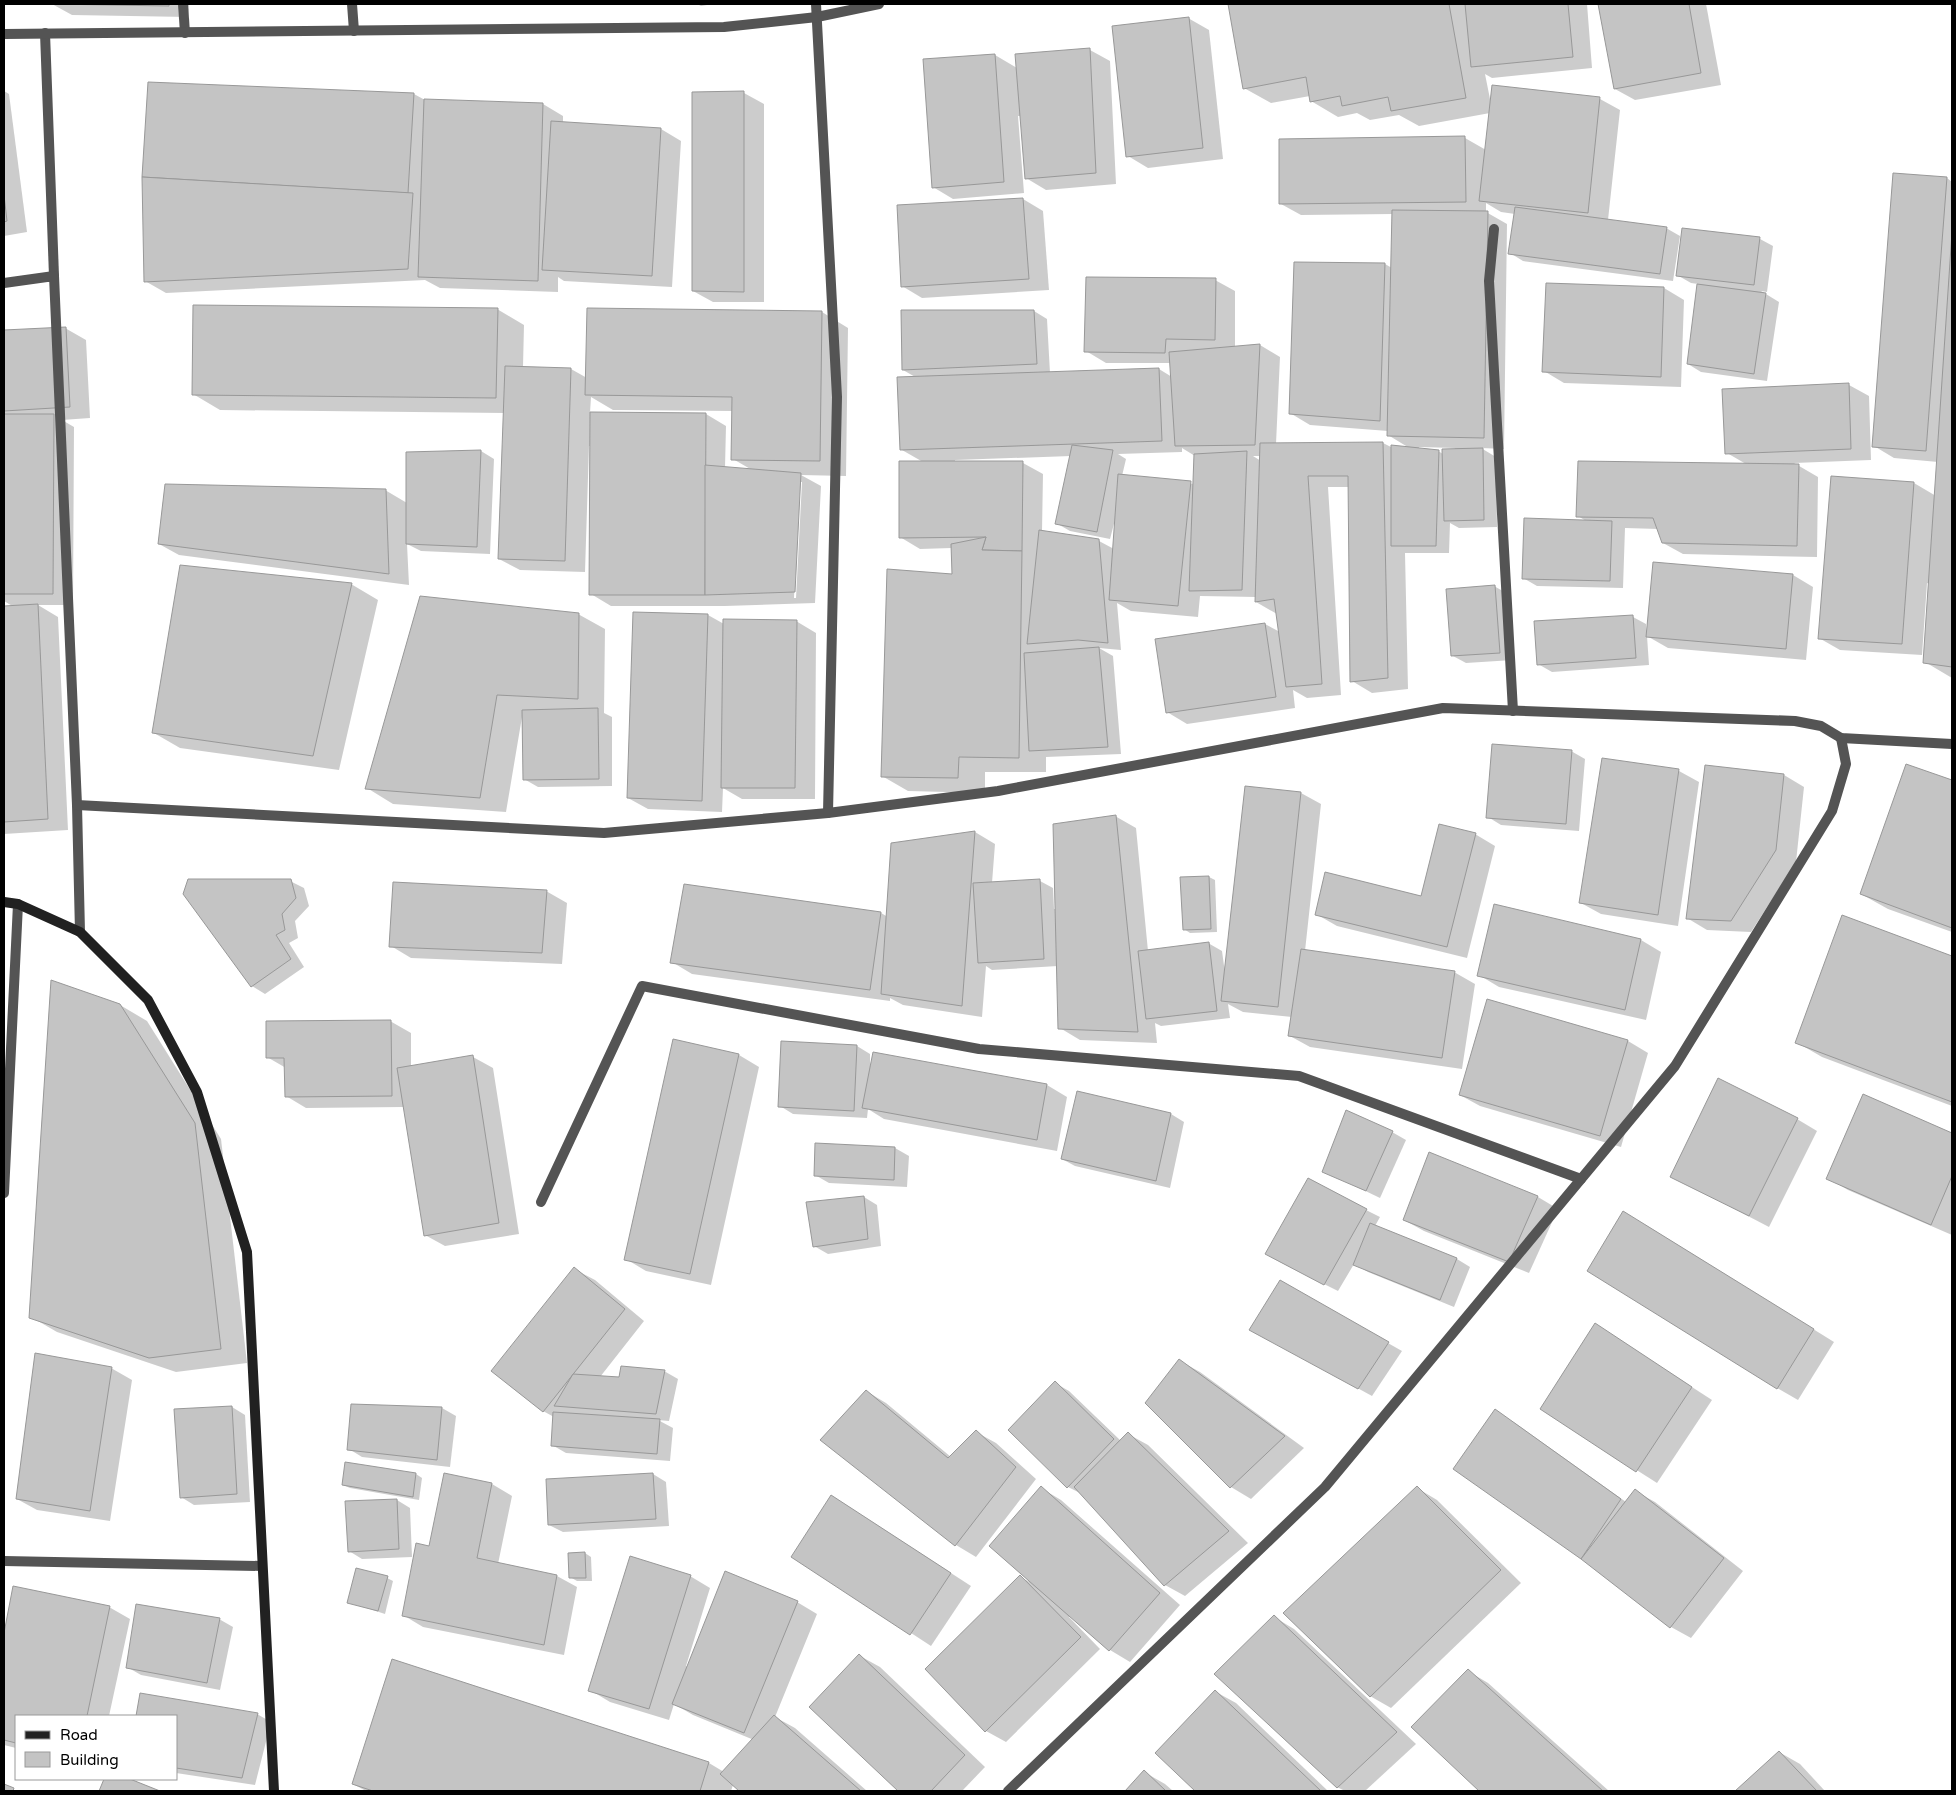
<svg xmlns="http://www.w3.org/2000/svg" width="1956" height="1795" font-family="'Varela Round',sans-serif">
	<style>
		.shadow { fill: #0003; fill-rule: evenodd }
		.building { fill: #c4c4c4; stroke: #989898 }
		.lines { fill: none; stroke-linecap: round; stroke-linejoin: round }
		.street { stroke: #545454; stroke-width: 10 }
		.secondary { stroke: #212121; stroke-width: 10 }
	</style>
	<rect width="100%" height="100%" fill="#fff"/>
	<g class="shadow">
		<polygon points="52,4 189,4 188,17 72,15"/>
		<polygon points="697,4 713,4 701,6"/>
		<path d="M1229 4H1587L1592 68 1492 78 1485 74 1491 104 1493 87 1600 99 1620 110 1608 220 1666 228 1680 236 1673 281 1523 261 1510 253 1515 214 1501 212 1486 203V212L1507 224 1504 449 1481 448 1496 457 1497 527 1459 528 1450 523 1449 553H1405L1408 689 1372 693 1352 681 1349 487H1328L1341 695 1307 698 1293 690 1295 708 1187 724 1167 712 1265 624 1280 632 1277 614 1256 602V597L1200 596 1198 617 1131 611 1117 603 1121 650 1099 648 1113 656 1121 754 1046 757V772H985V793L908 791 882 776 953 575 952 548 920 549 900 537 923 462 902 450 917 378 903 370 1034 311 1047 319 1050 373 1159 369 1172 377 1171 363H1106L1086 351 1215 280 1235 291V347L1260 345 1280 357 1276 444 1383 443 1393 448 1411 449 1388 435V431L1310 425 1290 413 1296 264H1385L1392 268 1393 214 1301 215 1281 204 1465 138 1486 150 1490 113 1419 126 1399 115 1370 120 1357 113 1338 117 1311 101 1310 96 1271 103 1244 88ZM1419 447 1455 448V450L1443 454 1438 451 1419 449ZM1182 448 1195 456 1194 484 1122 476 1126 459 1118 454 1182 452ZM1071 456 1056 523 1070 531 1110 539 1116 516 1114 549 1099 541 1042 532 1043 474 1023 463 955 462V460ZM1253 456H1261V461Z"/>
		<polygon points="1600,4 1706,4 1721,85 1635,100 1615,89"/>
		<polygon points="1188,18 1209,30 1223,159 1148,168 1128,156"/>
		<polygon points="1090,50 1110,61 1116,184 1046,190 1026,178 1021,116 1018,116 1024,193 953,199 933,187 995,55 1017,68 1016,55"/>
		<polygon points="149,84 414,94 425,100 543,104 563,116 563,123 661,129 681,141 672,287 564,281 558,277 558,292 440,288 425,280 166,293 145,281"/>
		<polygon points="4,91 9,94 27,232 4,236"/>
		<polygon points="744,93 764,104 764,302 713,302 693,291"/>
		<polygon points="1947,178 1952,182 1952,678 1925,662 1930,584 1927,583 1922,655 1840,650 1819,638 1914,483 1936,496 1938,462 1894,458 1874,446"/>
		<polygon points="1023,199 1043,211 1049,290 922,298 902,286 898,207"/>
		<polygon points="1760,239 1773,246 1767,292 1761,291 1779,302 1767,381 1701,372 1688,364 1698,284 1691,283 1677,275"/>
		<polygon points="1664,288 1684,300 1681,387 1564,383 1544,371"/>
		<path d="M497 309 524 325 523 367 571 369 587 378 822 312 848 328 846 476 801 475 821 486 815 603 725 606H611L591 594V446H589L585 572 520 570 499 559 504 413 220 410 193 394ZM591 397 613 410 733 411V459L752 470 725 468 726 426 706 414 590 413ZM799 482H802L796 598H794Z"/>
		<polygon points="65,328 86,340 90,418 62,420 74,427 73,605 38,605 58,617 68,830 4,834 4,607 14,607 4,601 4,331"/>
		<polygon points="1849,385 1869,396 1871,460 1794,463 1818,477 1817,557 1683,554 1663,543 1658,529 1625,528 1623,588 1537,586 1523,578 1586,521 1578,516 1746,464 1727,453 1724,390"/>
		<polygon points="481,451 494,459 490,554 421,551 407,544 409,585 179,555 159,544 385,490 407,503"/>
		<polygon points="1793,575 1813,587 1806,660 1668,648 1647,636 1649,665 1552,672 1538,664 1633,617 1646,624 1646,630 1648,630"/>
		<polygon points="351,584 378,600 339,770 180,748 154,733"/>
		<polygon points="1494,586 1508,594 1513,660 1466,663 1453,656"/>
		<polygon points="634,613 708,615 724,624 796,621 816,633 815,799 742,799 723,788 722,812 648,809 628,798"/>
		<polygon points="578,614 605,629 604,713 612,717 612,786 538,787 524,779 522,717 506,812 393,804 367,788"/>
		<polygon points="1571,751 1585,759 1579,831 1501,825 1488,817"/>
		<polygon points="1603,759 1679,771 1699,782 1678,926 1601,914 1581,903"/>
		<polygon points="1907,765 1952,782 1952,932 1888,909 1861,894"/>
		<polygon points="1784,775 1804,787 1796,862 1751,932 1707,930 1687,918"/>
		<polygon points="1246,787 1301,793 1321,804 1305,951 1454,972 1475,984 1462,1069 1310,1047 1290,1036 1292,1017 1243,1012 1228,1004 1230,1018 1161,1026 1155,1023 1157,1043 1080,1040 1060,1028 1058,966 992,970 986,966 982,1017 903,1005 890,998 890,1001 692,974 672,962 881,913 888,917 975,832 995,844 992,883 1040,881 1053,888 1054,909 1057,909 1115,816 1136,828 1148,951 1208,943 1222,951 1225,973"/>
		<polygon points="1475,834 1495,846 1467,958 1337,926 1316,914 1422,897"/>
		<polygon points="1209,877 1215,880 1217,932 1190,933 1184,929"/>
		<polygon points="290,881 304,888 309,906 295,921 298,938 289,943 304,967 265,994 252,986"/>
		<polygon points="546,891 567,903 562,964 411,958 391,946"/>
		<polygon points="1495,906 1641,940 1661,952 1646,1020 1499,987 1479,975"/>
		<polygon points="1843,917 1952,957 1952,1106 1822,1057 1796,1042"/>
		<polygon points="120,1005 147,1021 221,1139 247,1363 176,1372 57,1332 31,1317"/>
		<polygon points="390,1021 411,1033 411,1067 473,1057 493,1068 519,1234 445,1246 425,1235 404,1107 306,1108 286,1096 286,1068 267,1057"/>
		<polygon points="674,1041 739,1055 759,1067 711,1285 646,1271 626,1259"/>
		<polygon points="1628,1041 1648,1053 1621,1147 1480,1106 1460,1095"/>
		<polygon points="857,1046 870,1054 870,1066 1047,1085 1067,1097 1057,1151 884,1119 868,1109 867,1118 793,1114 780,1106"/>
		<polygon points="1078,1093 1171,1114 1184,1122 1170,1188 1075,1166 1062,1159"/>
		<polygon points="1864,1096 1952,1134 1952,1235 1848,1190 1828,1178"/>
		<polygon points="1797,1119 1817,1131 1769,1227 1671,1176"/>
		<polygon points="1392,1132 1406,1140 1380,1198 1324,1171"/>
		<polygon points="816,1145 895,1148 909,1156 907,1187 829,1183 815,1175"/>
		<polygon points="1430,1154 1538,1197 1558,1209 1529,1273 1424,1231 1404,1220"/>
		<polygon points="864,1197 877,1205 881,1246 828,1254 814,1246"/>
		<polygon points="1366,1210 1380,1217 1375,1226 1457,1259 1470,1267 1454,1307 1368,1272 1354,1264 1338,1291 1280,1262"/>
		<polygon points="1644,1224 1834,1342 1798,1400 1777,1388"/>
		<polygon points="574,1269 595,1280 644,1321 600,1377 620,1378 664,1371 678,1379 669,1421 658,1420 673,1428 670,1461 566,1453 552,1445 554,1417 543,1411"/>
		<polygon points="1280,1282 1402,1351 1372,1396 1264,1337"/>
		<polygon points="1596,1325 1712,1400 1657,1483 1541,1409"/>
		<polygon points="1180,1361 1200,1372 1304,1448 1251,1499 1231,1487"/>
		<polygon points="111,1368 132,1380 110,1521 37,1510 17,1499"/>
		<polygon points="1055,1383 1069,1391 1121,1441 1128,1434 1148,1445 1248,1543 1185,1596 1165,1585 1082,1494 1068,1487"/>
		<polygon points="866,1391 886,1403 951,1457 976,1432 996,1443 1036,1479 976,1557 956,1545 822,1440"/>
		<polygon points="352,1405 442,1408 456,1416 450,1467 362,1457 349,1449"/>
		<polygon points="232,1407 245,1415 250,1502 194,1505 181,1497"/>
		<polygon points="1495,1411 1515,1423 1626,1502 1635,1491 1655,1502 1743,1571 1691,1638 1671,1627 1582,1558 1454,1469"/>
		<polygon points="416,1474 422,1478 419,1500 350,1488 343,1485"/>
		<polygon points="653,1474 666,1482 669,1526 563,1532 549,1525"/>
		<polygon points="445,1475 492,1484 512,1496 498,1564 557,1576 577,1587 564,1655 423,1627 403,1615 430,1548"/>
		<polygon points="1041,1488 1061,1500 1180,1605 1130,1662 1110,1650 1071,1616 1069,1617 1100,1649 1006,1742 986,1731 1020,1577 1032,1583"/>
		<polygon points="1417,1488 1437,1500 1521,1583 1391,1708 1370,1696"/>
		<polygon points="832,1496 971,1586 931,1646 793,1556"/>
		<polygon points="397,1500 410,1508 412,1557 362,1559 349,1551"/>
		<polygon points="585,1553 591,1557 592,1581 577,1581 570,1577 570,1554"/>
		<polygon points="690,1576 710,1588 686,1666 688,1667 797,1602 817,1614 775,1717 795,1728 867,1791 741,1791 733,1785 731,1791 366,1791 353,1784 393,1661 709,1763 724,1772 754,1740 693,1715 674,1704 669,1720 610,1702 590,1690"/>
		<polygon points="387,1578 393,1581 385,1614 348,1602"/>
		<polygon points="14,1588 109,1607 130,1619 109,1716 16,1716 16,1748 4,1745 4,1640"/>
		<polygon points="1274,1617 1294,1629 1416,1744 1365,1791 1345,1791 1337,1787"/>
		<polygon points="219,1619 233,1627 220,1690 141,1675 127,1667"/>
		<polygon points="860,1656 880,1667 985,1767 962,1791 900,1791 811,1707"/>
		<polygon points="1468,1671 1488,1683 1609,1791 1481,1791 1413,1727"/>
		<polygon points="1216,1692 1236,1703 1328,1791 1197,1791 1157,1753"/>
		<polygon points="141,1694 257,1714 271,1722 255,1785 176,1773 176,1716 137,1716"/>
		<polygon points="1779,1752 1800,1764 1825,1791 1737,1791"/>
		<polygon points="1144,1772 1165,1784 1173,1791 1127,1791"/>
		<polygon points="105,1779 127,1779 157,1791 100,1791"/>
	</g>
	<g class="building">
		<polygon points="51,4 169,4 169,6"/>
		<polygon points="1228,4 1449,4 1466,98 1391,111 1388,97 1342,106 1340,96 1310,102 1306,77 1243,89"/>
		<polygon points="1465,4 1568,4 1573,57 1471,67"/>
		<polygon points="1598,4 1689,4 1701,73 1614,89"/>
		<polygon points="1189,17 1203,148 1126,157 1112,26"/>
		<polygon points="1090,48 1096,173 1025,179 1015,54"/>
		<polygon points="995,54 1004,182 932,188 923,59"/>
		<polygon points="148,82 414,93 408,193 142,177"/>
		<polygon points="1492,85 1600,97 1588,213 1479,201"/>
		<polygon points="744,91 744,292 692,291 692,92"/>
		<polygon points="424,99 543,103 538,281 418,277"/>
		<polygon points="551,121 661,128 652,276 542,270"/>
		<polygon points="1465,136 1466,202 1279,204 1279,139"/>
		<polygon points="1893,173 1947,177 1926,451 1872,447"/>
		<polygon points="142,177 413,193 408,269 144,282"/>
		<polygon points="4,195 7,221 4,222"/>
		<polygon points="1023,198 1029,279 901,287 897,205"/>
		<polygon points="1515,207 1667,227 1660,274 1508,254"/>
		<polygon points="1392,210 1488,211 1484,438 1387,436"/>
		<polygon points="1682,228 1760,237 1754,285 1676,276"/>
		<polygon points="1952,232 1952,667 1923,663"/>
		<polygon points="1294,262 1385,263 1380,421 1289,414"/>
		<polygon points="1086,277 1216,278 1215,340 1166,339 1165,353 1084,352"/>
		<polygon points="1546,283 1664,287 1661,377 1542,372"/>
		<polygon points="1697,284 1766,293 1754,374 1687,364"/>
		<polygon points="193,305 498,308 496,398 192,395"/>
		<polygon points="587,308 822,311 820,461 731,460 732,397 585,395"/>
		<polygon points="901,310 1034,310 1037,364 902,370"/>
		<polygon points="66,327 70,407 4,411 4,330"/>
		<polygon points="1260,344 1255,445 1175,446 1169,352"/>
		<polygon points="505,366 571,368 565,561 498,559"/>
		<polygon points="1159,368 1162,441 900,450 897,377"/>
		<polygon points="1849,383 1851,449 1725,454 1722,389"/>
		<polygon points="590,412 706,413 705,595 589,595"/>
		<polygon points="4,414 54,414 53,594 4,594"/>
		<polygon points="1383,442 1388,678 1350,682 1348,476 1308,476 1322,684 1286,687 1274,599 1255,602 1260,443"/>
		<polygon points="1072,445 1113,450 1097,532 1055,524"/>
		<polygon points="1391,445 1439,450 1436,546 1391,546"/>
		<polygon points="1483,448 1484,520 1444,521 1442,449"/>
		<polygon points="481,450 477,547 406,544 406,452"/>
		<polygon points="1247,451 1242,590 1189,591 1194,454"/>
		<polygon points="899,461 1023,461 1022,551 982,550 986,537 899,538"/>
		<polygon points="1578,461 1799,464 1797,546 1662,543 1653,518 1576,517"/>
		<polygon points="705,465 801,473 795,592 705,595"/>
		<polygon points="1118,474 1191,481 1178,606 1109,600"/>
		<polygon points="1831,476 1914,482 1902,644 1818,639"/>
		<polygon points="165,484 386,489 389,574 158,544"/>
		<polygon points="1524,518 1612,521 1610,581 1522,579"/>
		<polygon points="1039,530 1099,539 1108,643 1078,640 1027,644"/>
		<polygon points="986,537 982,550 1022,551 1019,758 959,757 958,778 881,777 887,569 952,574 951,544"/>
		<polygon points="1653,562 1793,574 1786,649 1646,637"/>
		<polygon points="180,565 352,583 313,756 152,733"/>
		<polygon points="1495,585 1500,653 1451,656 1446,589"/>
		<polygon points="420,596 579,613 578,699 497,695 480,798 365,789"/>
		<polygon points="38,604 48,819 4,822 4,606"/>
		<polygon points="633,612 708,614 702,801 627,798"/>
		<polygon points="1633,615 1636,658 1537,665 1534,621"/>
		<polygon points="723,619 797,620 795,788 721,788"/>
		<polygon points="1265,623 1276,697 1166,713 1155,639"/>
		<polygon points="1099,647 1108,747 1029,751 1024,653"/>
		<polygon points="598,708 599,779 523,780 522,710"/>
		<polygon points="1492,744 1572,750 1566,824 1486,818"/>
		<polygon points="1602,758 1679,769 1658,915 1579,903"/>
		<polygon points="1906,764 1952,780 1952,928 1860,894"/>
		<polygon points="1705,765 1784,774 1776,850 1731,921 1686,919"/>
		<polygon points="1245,786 1301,792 1278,1007 1221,1001"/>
		<polygon points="1116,815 1138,1032 1058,1029 1053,824"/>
		<polygon points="1439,824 1476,833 1447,947 1315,915 1325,872 1421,896"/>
		<polygon points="975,831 962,1006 881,994 891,843"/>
		<polygon points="1209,876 1211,929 1183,930 1180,877"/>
		<polygon points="188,879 291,879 296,898 282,914 285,930 276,935 291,959 251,987 183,894"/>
		<polygon points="1040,879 1044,959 978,963 973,883"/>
		<polygon points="393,882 547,890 542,953 389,947"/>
		<polygon points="684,884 881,912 870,990 670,963"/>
		<polygon points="1494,904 1641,939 1625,1010 1477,976"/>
		<polygon points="1842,915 1952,956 1952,1102 1795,1043"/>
		<polygon points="1209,942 1217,1011 1146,1019 1138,951"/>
		<polygon points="1301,949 1455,971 1442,1058 1288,1036"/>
		<polygon points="51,980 120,1004 195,1123 221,1349 149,1358 29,1318"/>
		<polygon points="1487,999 1628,1040 1600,1136 1459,1095"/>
		<polygon points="391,1020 392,1096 285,1097 284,1058 266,1058 266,1021"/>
		<polygon points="673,1039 739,1054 690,1274 624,1260"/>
		<polygon points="781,1041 857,1045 854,1111 778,1107"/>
		<polygon points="873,1052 1047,1084 1037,1140 862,1108"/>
		<polygon points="473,1055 499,1223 424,1236 397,1068"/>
		<polygon points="1718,1078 1798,1118 1749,1216 1670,1177"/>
		<polygon points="1077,1091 1171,1113 1156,1181 1061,1159"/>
		<polygon points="1863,1094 1952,1133 1952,1176 1931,1225 1826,1179"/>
		<polygon points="1346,1110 1393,1131 1366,1191 1322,1172"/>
		<polygon points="815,1143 895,1147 894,1180 814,1176"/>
		<polygon points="1429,1152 1538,1196 1509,1262 1403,1220"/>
		<polygon points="1308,1178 1367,1209 1324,1285 1265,1254"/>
		<polygon points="864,1196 868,1239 813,1247 806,1202"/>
		<polygon points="1623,1211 1814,1329 1777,1389 1587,1271"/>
		<polygon points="1370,1223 1457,1258 1440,1300 1353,1265"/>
		<polygon points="574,1267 625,1309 543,1412 491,1371"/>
		<polygon points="1280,1280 1389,1342 1358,1389 1249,1330"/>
		<polygon points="1595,1323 1692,1387 1636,1472 1540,1409"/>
		<polygon points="35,1353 112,1367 90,1511 16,1499"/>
		<polygon points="1179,1359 1285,1436 1230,1488 1145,1403"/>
		<polygon points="621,1366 665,1370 656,1414 554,1406 573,1374 619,1377"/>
		<polygon points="1055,1381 1114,1439 1067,1488 1008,1430"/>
		<polygon points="866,1390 948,1458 976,1430 1016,1467 955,1546 820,1440"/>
		<polygon points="351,1404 442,1407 437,1460 347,1450"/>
		<polygon points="232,1406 237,1494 180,1498 174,1409"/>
		<polygon points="1495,1409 1621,1499 1581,1559 1453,1469"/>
		<polygon points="553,1412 660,1419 657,1454 551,1446"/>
		<polygon points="1128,1432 1229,1531 1164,1586 1074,1487"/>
		<polygon points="345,1462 416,1473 413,1497 342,1485"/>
		<polygon points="444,1473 492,1483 477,1558 557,1575 544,1645 402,1616 416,1543 429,1546"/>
		<polygon points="653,1473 656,1519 548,1525 546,1479"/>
		<polygon points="1041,1486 1160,1593 1109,1651 989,1546"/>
		<polygon points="1417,1486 1501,1570 1370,1697 1283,1613"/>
		<polygon points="1635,1489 1724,1558 1670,1628 1581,1559"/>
		<polygon points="831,1495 951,1573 910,1635 791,1557"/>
		<polygon points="397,1499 399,1549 348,1552 345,1501"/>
		<polygon points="585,1552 586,1578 569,1578 568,1553"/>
		<polygon points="630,1556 691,1575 649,1709 588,1691"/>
		<polygon points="356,1568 388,1576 378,1611 347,1603"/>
		<polygon points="725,1571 798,1601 744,1733 672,1704"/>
		<polygon points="1020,1575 1081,1637 985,1732 925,1669"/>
		<polygon points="13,1586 110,1606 87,1716 16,1716 16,1743 4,1740 4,1633"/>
		<polygon points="136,1604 220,1618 207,1683 126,1668"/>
		<polygon points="1274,1615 1397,1732 1337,1788 1214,1674"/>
		<polygon points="859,1654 965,1755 931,1791 898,1791 809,1707"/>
		<polygon points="392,1659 709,1762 700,1791 373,1791 352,1784"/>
		<polygon points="1468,1669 1603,1791 1479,1791 1411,1727"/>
		<polygon points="1215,1690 1321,1791 1195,1791 1155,1753"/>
		<polygon points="140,1693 258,1713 242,1778 176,1768 176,1716 136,1716"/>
		<polygon points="774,1715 861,1791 739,1791 720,1774"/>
		<polygon points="1779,1751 1817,1791 1735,1791"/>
		<polygon points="1144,1770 1166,1791 1125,1791"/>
		<polygon points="104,1779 130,1779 160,1791 99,1791"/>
		<polygon points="4,1784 14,1788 13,1791 4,1791"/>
	</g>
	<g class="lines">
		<g class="street">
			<polyline points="183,4 185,33"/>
			<polyline points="352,4 354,31"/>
			<polyline points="816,4 837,397 828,813"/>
			<polyline points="45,33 54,276"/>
			<polyline points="4,34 724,27 817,17 879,4"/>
			<polyline points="1494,229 1489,281 1513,711"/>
			<polyline points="4,283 54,276 77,805 80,932"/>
			<polyline points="77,805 604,833 828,813 998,791 1443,708 1795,721 1821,726 1841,738 1952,744"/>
			<polyline points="4,1193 18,904"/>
			<polyline points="541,1202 642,986 979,1049 1299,1076 1581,1179"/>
			<polyline points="4,1561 262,1566"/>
			<polyline points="1008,1791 1325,1487 1675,1066 1832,811 1846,764 1841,738"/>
		</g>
		<polyline class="secondary" points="4,902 18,904 80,932 148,1000 197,1092 247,1252 274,1791"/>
	</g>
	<rect width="1956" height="1795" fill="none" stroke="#000000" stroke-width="10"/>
	<rect x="15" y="1715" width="162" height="65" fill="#ffffff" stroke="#999999"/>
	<rect x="25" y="1731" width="25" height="8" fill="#212121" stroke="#999999"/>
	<text x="60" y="1740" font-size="15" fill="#000000">Road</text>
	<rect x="25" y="1752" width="25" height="15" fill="#c4c4c4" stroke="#999999"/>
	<text x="60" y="1765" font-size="15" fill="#000000">Building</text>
</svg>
